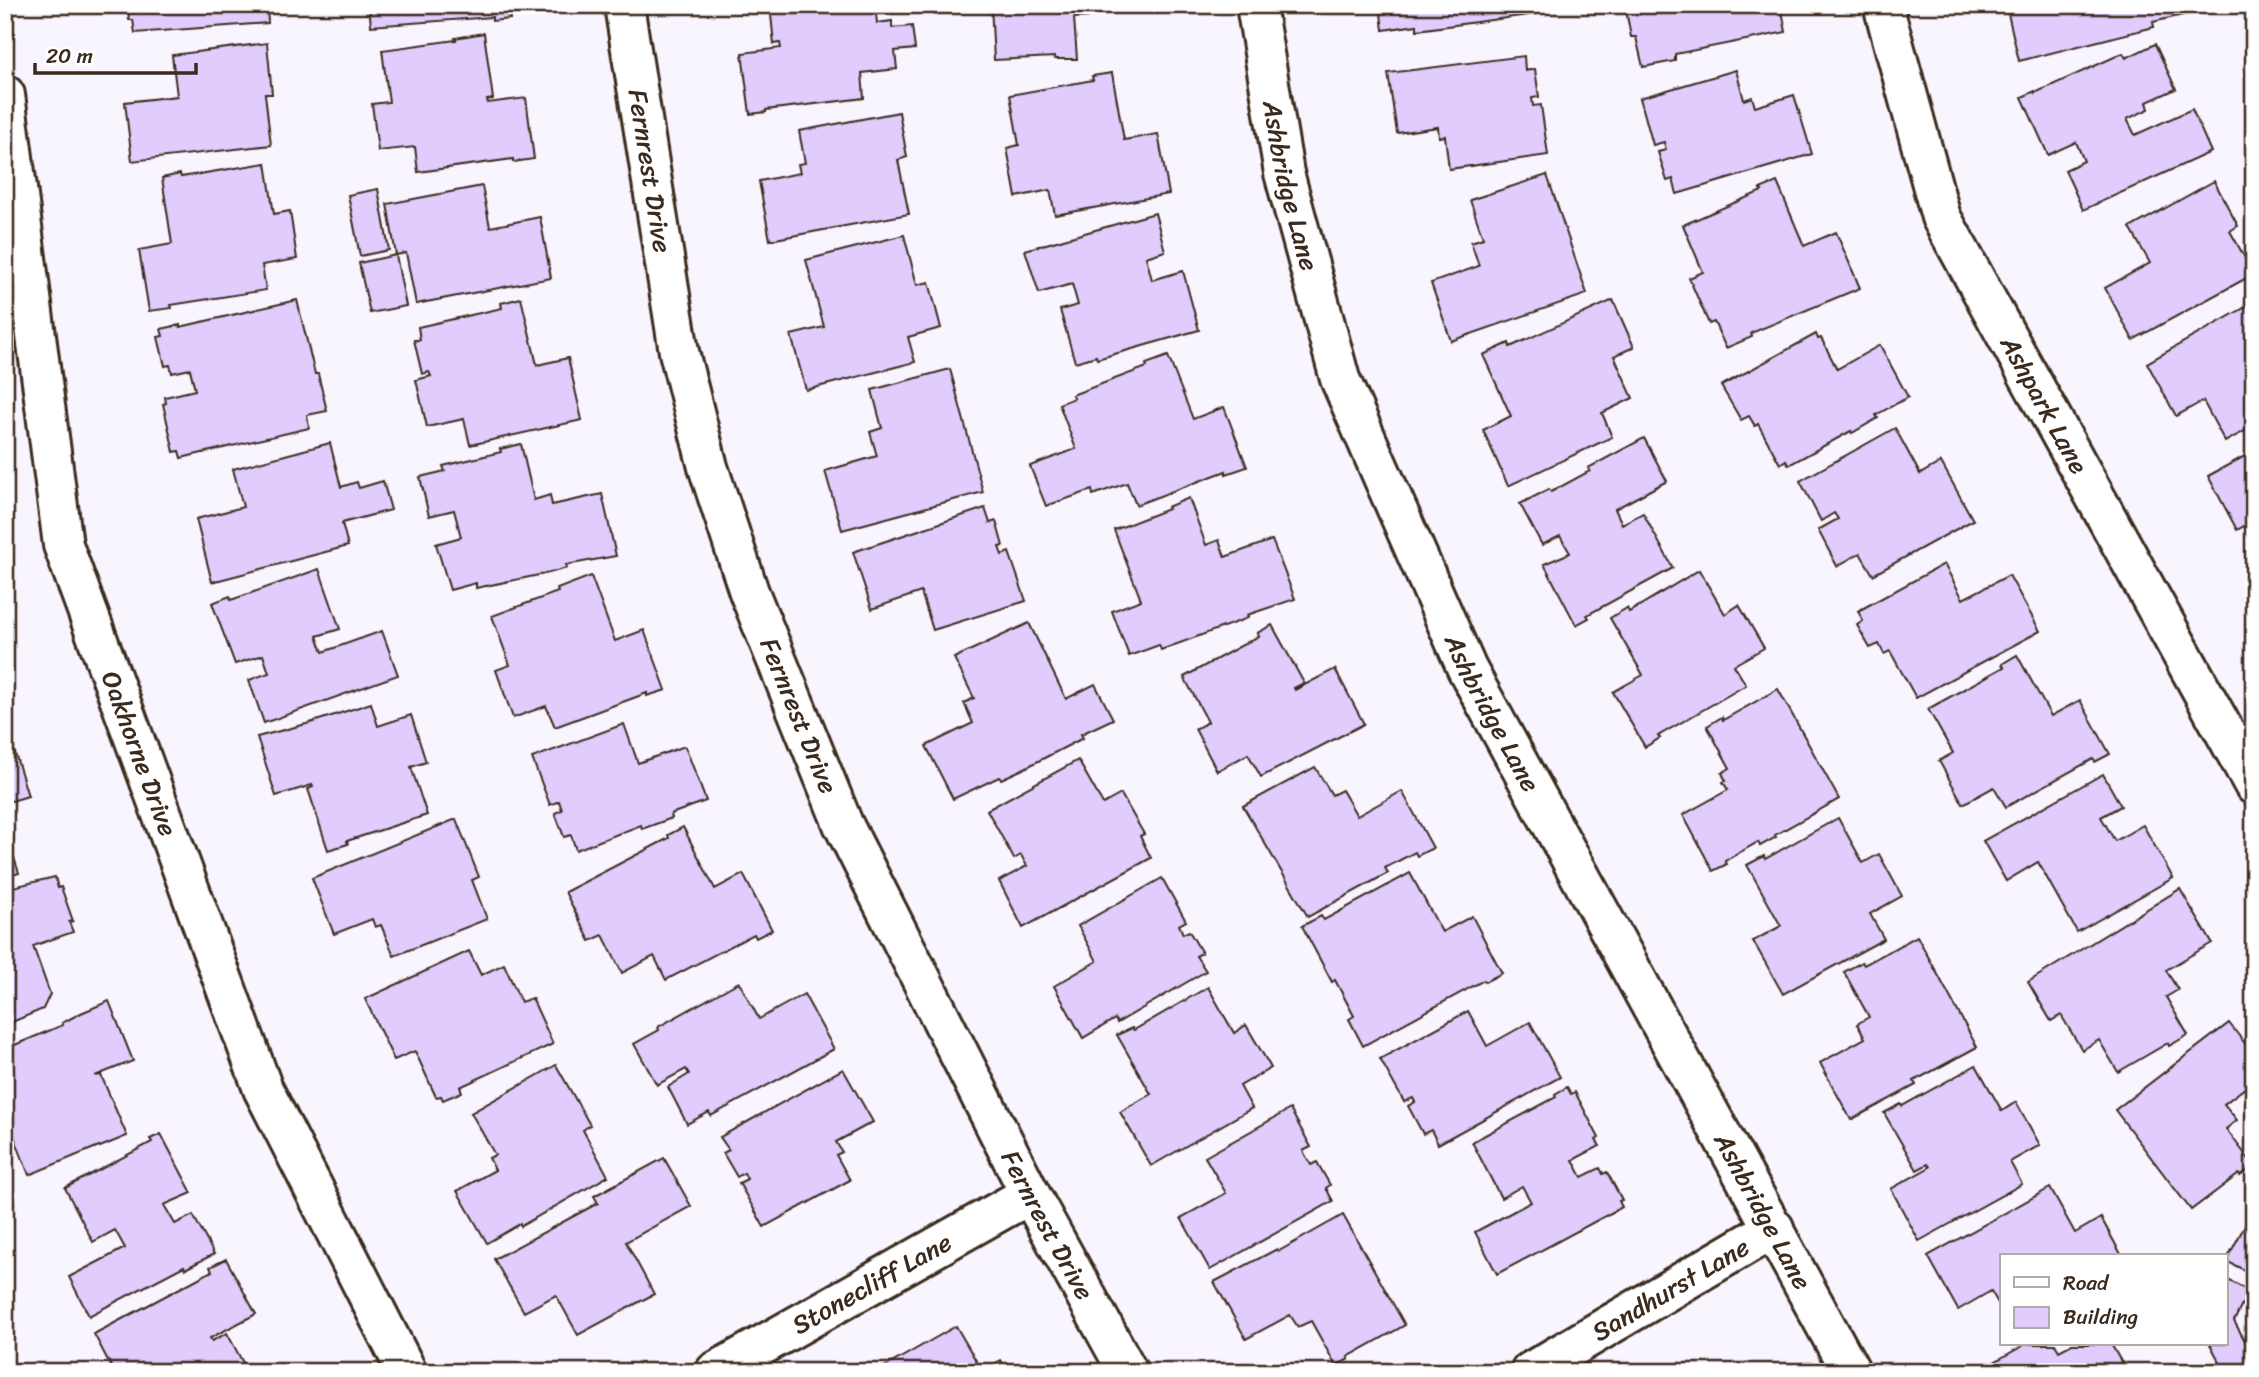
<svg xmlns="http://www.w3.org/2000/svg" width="2259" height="1377" font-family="Sriracha,sans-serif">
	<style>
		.building { fill: #e0ccfd; stroke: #3b2a1e; stroke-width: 2 }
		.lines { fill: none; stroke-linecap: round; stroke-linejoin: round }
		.minor-casing { stroke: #3b2a1e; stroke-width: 44 }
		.minor { stroke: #fff; stroke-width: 38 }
		.labels { text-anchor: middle; stroke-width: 7; stroke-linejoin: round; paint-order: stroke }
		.street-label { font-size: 26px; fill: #3b2a1e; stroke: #fff }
	</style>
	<rect width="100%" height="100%" fill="#f9f5ff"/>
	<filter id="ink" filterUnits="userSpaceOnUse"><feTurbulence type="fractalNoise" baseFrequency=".0143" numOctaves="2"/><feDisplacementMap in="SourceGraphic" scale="14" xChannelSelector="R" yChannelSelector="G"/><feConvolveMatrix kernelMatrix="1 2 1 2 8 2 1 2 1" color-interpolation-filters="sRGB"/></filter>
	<g filter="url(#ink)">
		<g class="building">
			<polygon points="267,5 268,23 135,33 133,20 129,20 128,6"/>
			<polygon points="369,5 512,5 513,11 509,12 510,19 492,21 492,17 371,26"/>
			<polygon points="770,5 875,5 877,23 892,21 892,28 912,26 915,49 895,51 897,69 862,73 864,98 766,110 766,112 750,114 742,53 781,48 780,43 774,44"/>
			<polygon points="991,5 1087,5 1088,17 1074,18 1077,59 1055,59 1055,57 994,60"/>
			<polygon points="1380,5 1543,5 1544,9 1535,10 1536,14 1417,30 1417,25 1383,30"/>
			<polygon points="1625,5 1781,5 1786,32 1675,54 1675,61 1643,67 1636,37 1631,37"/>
			<polygon points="2006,5 2189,5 2191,13 2153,22 2154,27 2019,61"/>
			<polygon points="484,33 493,99 487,100 488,103 526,98 534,159 513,162 513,159 418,172 415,147 378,151 372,104 389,102 382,50 456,40 455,38"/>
			<polygon points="267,43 272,94 265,94 271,145 132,161 125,102 177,96 172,55"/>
			<polygon points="2155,44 2176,89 2147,102 2149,109 2127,119 2135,135 2192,109 2211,152 2083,210 2065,170 2084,161 2076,142 2048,155 2022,97 2035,91 2035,93 2123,53 2126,58"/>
			<polygon points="1524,56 1525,71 1535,69 1539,97 1532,98 1533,106 1541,105 1548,155 1449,169 1445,136 1439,137 1438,127 1397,133 1388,73"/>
			<polygon points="1736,70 1744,100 1752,97 1755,107 1794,95 1812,154 1677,194 1673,179 1667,181 1658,152 1666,150 1664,142 1653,145 1640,98"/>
			<polygon points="1112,73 1124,140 1158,134 1169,194 1055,215 1050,190 1016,197 1007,148 1019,145 1010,95 1093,80 1092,76"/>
			<polygon points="899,112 907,157 898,160 909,214 770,240 759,181 800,173 798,164 805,163 799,131"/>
			<polygon points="266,163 274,214 290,211 297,259 262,265 266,290 171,305 172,308 149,311 139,250 172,244 162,178 180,174 181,177"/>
			<polygon points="1547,175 1587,294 1451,341 1431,283 1479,266 1471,242 1483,238 1470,200"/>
			<polygon points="2214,181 2238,226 2230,231 2254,274 2133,340 2105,288 2150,263 2130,228"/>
			<polygon points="1777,182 1804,246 1836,232 1860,288 1751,333 1752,337 1726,348 1714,322 1709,324 1689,278 1703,272 1683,225 1762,191 1760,189"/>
			<polygon points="482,186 490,227 540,217 551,278 416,304 406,253 396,255 387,204"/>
			<polygon points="378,189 389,250 360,256 348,195"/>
			<polygon points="1155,213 1165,251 1146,257 1152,280 1183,271 1199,330 1097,359 1096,356 1075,362 1060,310 1078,305 1072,284 1039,293 1025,250"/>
			<polygon points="904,235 917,285 929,282 941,328 908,337 915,362 806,390 791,335 824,327 806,260"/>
			<polygon points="396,255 406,306 370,313 359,263"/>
			<polygon points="521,298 537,365 568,358 582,420 470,445 464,419 427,427 416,380 431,376 429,372 422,374 414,340 420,340 418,327 502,308 501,303"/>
			<polygon points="297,300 315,374 318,374 327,411 307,415 309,428 181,458 179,451 174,452 163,404 166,403 165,397 195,390 190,369 172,373 170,365 165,366 158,337 163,336 161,329 180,325 180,327"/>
			<polygon points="1613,300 1634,347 1614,356 1633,398 1602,413 1612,437 1508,486 1483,430 1511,416 1483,355 1509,343 1510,347"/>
			<polygon points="2251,304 2254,308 2254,426 2225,442 2203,401 2176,416 2147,363"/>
			<polygon points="1816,334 1818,339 1821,338 1837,369 1880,345 1908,397 1876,415 1878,418 1852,433 1851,431 1789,465 1786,460 1780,464 1758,424 1755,426 1749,416 1741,420 1721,386"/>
			<polygon points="1168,356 1193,419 1224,407 1247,467 1226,474 1226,471 1136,505 1127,483 1093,495 1092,490 1046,506 1030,466 1076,449 1059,404 1074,398 1072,395 1147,367 1146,364"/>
			<polygon points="950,369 983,492 842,530 825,471 877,456 870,432 882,428 872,390"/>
			<polygon points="1895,428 1920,474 1941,462 1973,520 1873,575 1860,553 1837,566 1818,530 1838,519 1834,513 1821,521 1800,481"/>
			<polygon points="1644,438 1667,481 1615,509 1622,524 1643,513 1673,568 1587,615 1589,618 1576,625 1544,564 1570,553 1560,536 1542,545 1520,504 1549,489 1551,492 1590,471 1588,468"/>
			<polygon points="330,443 341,487 357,482 359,488 383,481 391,510 342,523 348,546 212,582 196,519 243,507 233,469"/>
			<polygon points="521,444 534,500 550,495 552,505 602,494 616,556 566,565 567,568 549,573 476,588 476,583 450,590 436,544 461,537 454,510 429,516 420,477 445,471 443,466 501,452 500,449"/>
			<polygon points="2254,451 2254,521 2237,530 2208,476"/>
			<polygon points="1189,498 1206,545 1219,540 1225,557 1272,540 1295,599 1247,615 1248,618 1161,650 1159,645 1129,656 1112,611 1141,600 1114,530 1168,509 1167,507"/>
			<polygon points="985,508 990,523 996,521 1003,546 999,547 1002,555 1009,552 1026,601 933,630 921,592 872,609 853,552"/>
			<polygon points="1944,564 1963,599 2009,575 2040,631 1916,698 1890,651 1884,654 1879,644 1870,648 1857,625 1863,621 1858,611"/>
			<polygon points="319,569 340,629 317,636 323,652 382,631 398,675 264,723 249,680 269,673 263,655 235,664 212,603 230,596 231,600"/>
			<polygon points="1699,570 1725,614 1739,605 1764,648 1734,665 1746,685 1658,736 1660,738 1645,747 1613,692 1643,675 1610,618 1627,608 1629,612"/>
			<polygon points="591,576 615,641 644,630 666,690 647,696 647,693 555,727 546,706 513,718 496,670 510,665 492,616 558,592 557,589"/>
			<polygon points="1029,623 1066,699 1095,684 1113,719 1081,734 1083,738 1021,770 1001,779 999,777 953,799 926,746 973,723 964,703 974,698 954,658"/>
			<polygon points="1272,625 1304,683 1294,688 1295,690 1335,669 1364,724 1261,777 1248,754 1217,771 1195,729 1208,722 1184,677 1259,636 1257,633"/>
			<polygon points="2017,655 2051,716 2080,700 2110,754 2095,762 2093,759 2006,807 1994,787 1963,804 1939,761 1953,753 1928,709 2004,667 2002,664"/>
			<polygon points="1778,689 1839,799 1775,835 1776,837 1760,846 1758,842 1725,861 1727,864 1713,871 1683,815 1728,790 1723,782 1726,781 1722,773 1730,768 1707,726 1722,717 1723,720"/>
			<polygon points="371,703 378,726 411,715 426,762 411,767 427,815 347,841 348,844 328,850 308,789 313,787 312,785 276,796 257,737 310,723"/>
			<polygon points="624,724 638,763 685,746 706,801 671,814 672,818 642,829 641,825 576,850 571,835 564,837 555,813 562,810 559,801 550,805 532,758"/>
			<polygon points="10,737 28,796 5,803 5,738"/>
			<polygon points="1078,760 1103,804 1121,794 1144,834 1140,836 1151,858 1023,928 999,881 1027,866 1021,855 1014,859 987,810"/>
			<polygon points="1315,767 1332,795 1342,790 1357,816 1402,791 1433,848 1417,856 1415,852 1385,868 1388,873 1308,917 1243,806"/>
			<polygon points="2103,774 2121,806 2101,817 2115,841 2143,825 2173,878 2077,932 2038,862 2006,881 1983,841"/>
			<polygon points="1838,818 1863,863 1879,854 1902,896 1870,914 1884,939 1783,994 1753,941 1781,926 1747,865 1764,856 1765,859"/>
			<polygon points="456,819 479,877 472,880 487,919 394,956 381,925 375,927 372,919 334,934 312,878"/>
			<polygon points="683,827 715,889 743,874 772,930 756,938 754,934 666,980 654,956 622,973 603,935 590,941 565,892 669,838 668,835"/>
			<polygon points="5,830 19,873 5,877"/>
			<polygon points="1410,873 1442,932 1472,916 1502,973 1485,982 1484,980 1363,1046 1349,1019 1354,1016 1335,980 1332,982 1302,926 1321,916 1324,920"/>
			<polygon points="55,877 58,888 61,887 73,921 69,922 73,932 33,946 50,994 43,1009 5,1025 5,896 9,895 13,887"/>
			<polygon points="1162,878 1186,921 1179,925 1183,934 1189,931 1202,953 1196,956 1206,971 1117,1023 1115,1019 1083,1038 1054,986 1097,961 1078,926"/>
			<polygon points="2180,889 2212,943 2166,970 2178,990 2166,997 2188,1035 2169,1046 2168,1043 2118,1072 2099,1040 2082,1050 2061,1015 2051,1021 2028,982"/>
			<polygon points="1917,936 1977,1047 1914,1081 1916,1085 1851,1120 1820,1063 1865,1038 1857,1024 1869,1017 1844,972 1862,962 1864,965"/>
			<polygon points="469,951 481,975 504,964 521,1002 532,998 553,1044 460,1087 462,1092 443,1100 441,1096 436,1097 415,1051 394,1060 365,999"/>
			<polygon points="739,982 759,1019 804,994 834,1049 711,1116 709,1112 687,1124 668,1087 689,1074 686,1069 657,1085 634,1044 659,1030 658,1027"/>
			<polygon points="1208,987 1234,1033 1246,1025 1271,1068 1240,1086 1252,1108 1151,1166 1120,1112 1151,1094 1117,1035 1132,1028 1134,1030"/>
			<polygon points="109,1001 133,1061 95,1076 101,1075 127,1136 100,1147 99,1146 29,1175 10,1126 5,1128 5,1075 9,1073 5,1065 5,1049 63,1025 62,1023 81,1013"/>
			<polygon points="1468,1011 1487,1046 1530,1022 1560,1077 1438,1144 1431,1130 1423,1134 1408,1106 1415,1102 1413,1098 1404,1102 1380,1059"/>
			<polygon points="2229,1023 2254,1055 2254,1081 2224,1104 2237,1120 2226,1129 2254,1166 2240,1176 2239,1174 2191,1210 2115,1110"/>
			<polygon points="556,1065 590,1125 583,1130 608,1176 521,1226 520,1224 487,1243 457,1191 495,1170 489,1158 495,1155 471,1113"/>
			<polygon points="1976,1065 2002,1111 2016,1102 2040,1145 2010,1162 2022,1184 1919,1241 1891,1189 1930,1167 1928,1164 1917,1170 1884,1113 1901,1104 1902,1106"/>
			<polygon points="843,1069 873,1122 836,1142 842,1152 836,1155 850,1180 764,1227 739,1183 747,1179 744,1173 737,1177 723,1153 729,1150 720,1137"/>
			<polygon points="1567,1087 1571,1094 1575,1092 1599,1138 1596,1140 1600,1146 1573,1160 1582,1177 1600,1168 1603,1174 1607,1172 1622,1200 1619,1201 1622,1207 1497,1274 1475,1232 1531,1202 1522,1186 1501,1198 1472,1142 1556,1097 1555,1094"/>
			<polygon points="1290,1109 1311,1147 1303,1151 1311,1165 1317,1162 1330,1185 1326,1188 1333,1201 1210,1270 1181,1218 1226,1193 1205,1157"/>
			<polygon points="161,1134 192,1193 164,1205 175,1224 193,1215 214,1254 185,1269 184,1266 89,1316 69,1277 125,1248 115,1230 93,1242 65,1188 152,1142 150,1139"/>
			<polygon points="664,1158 691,1206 626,1242 654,1294 578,1335 556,1295 524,1312 494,1259 598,1203 594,1196"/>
			<polygon points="2050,1188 2075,1233 2101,1218 2122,1256 2002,1256 2002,1310 1991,1291 1958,1310 1928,1256"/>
			<polygon points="2254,1208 2254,1275 2226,1261"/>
			<polygon points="1343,1215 1405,1325 1348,1357 1349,1359 1336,1366 1311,1321 1298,1327 1290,1315 1246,1339 1214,1282 1277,1249 1279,1251"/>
			<polygon points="226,1259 256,1314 210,1338 212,1341 227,1333 248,1372 114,1372 94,1334 212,1271 210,1267"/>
			<polygon points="2226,1279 2249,1291 2234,1321 2254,1357 2254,1365 2241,1372 2225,1372 2210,1344 2226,1344"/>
			<polygon points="956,1326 982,1371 1001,1360 1008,1372 876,1372"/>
			<polygon points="2026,1344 2055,1344 2059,1351 2072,1344 2111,1344 2127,1372 1991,1372 1987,1366"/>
			<polygon points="1686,1364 1691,1372 1673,1372"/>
		</g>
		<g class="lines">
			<g class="minor-casing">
				<g id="minor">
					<path id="s1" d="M624 5 679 352 708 467 749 592 843 824 1030 1194 1128 1372"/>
					<path id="s2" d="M1256 5 1284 173 1340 379 1467 669 1851 1372"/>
					<path id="s3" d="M1883 5 1941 217 2254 785"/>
					<path id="s4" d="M5 95 63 545 263 1089 407 1372"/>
					<path id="s5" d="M715 1372 1030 1194"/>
					<path id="s6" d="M1530 1372 1774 1228"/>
				</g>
			</g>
			<use href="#minor" class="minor"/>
		</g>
	</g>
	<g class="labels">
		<g class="street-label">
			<text dy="9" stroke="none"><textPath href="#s1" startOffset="168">Fernrest Drive</textPath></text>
			<text dy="9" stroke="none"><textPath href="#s2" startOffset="184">Ashbridge Lane</textPath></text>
			<text dy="9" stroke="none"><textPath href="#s3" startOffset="434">Ashpark Lane</textPath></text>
			<text dy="9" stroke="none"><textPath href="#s2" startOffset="751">Ashbridge Lane</textPath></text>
			<text dy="9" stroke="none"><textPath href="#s1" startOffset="735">Fernrest Drive</textPath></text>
			<text dy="9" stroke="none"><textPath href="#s4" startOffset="676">Oakhorne Drive</textPath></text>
			<text dy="9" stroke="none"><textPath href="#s2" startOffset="1318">Ashbridge Lane</textPath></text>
			<text dy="9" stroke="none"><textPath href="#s1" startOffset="1302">Fernrest Drive</textPath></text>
			<text dy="9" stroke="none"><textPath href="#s5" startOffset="180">Stonecliff Lane</textPath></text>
			<text dy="9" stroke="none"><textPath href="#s6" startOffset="163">Sandhurst Lane</textPath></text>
		</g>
	</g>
	<rect width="2259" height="1377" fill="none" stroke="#fff" stroke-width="28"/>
	<rect x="14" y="14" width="2231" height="1349" fill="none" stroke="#3b2a1e" stroke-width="2.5" filter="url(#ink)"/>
	<rect x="2000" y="1254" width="228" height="91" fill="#ffffff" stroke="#b1aaa5" stroke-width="2"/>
	<rect x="2014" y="1277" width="35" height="10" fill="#ffffff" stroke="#b1aaa5" stroke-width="2"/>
	<text x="2063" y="1290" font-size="21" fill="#3b2a1e">Road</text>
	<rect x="2014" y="1307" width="35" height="21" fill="#e0ccfd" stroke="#b1aaa5" stroke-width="2"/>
	<text x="2063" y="1324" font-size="21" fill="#3b2a1e">Building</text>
	<path d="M35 63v10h161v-10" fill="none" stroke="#3b2a1e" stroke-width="3.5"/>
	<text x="46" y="63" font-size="21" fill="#3b2a1e" stroke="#ffffff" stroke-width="5" paint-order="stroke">20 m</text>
</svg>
